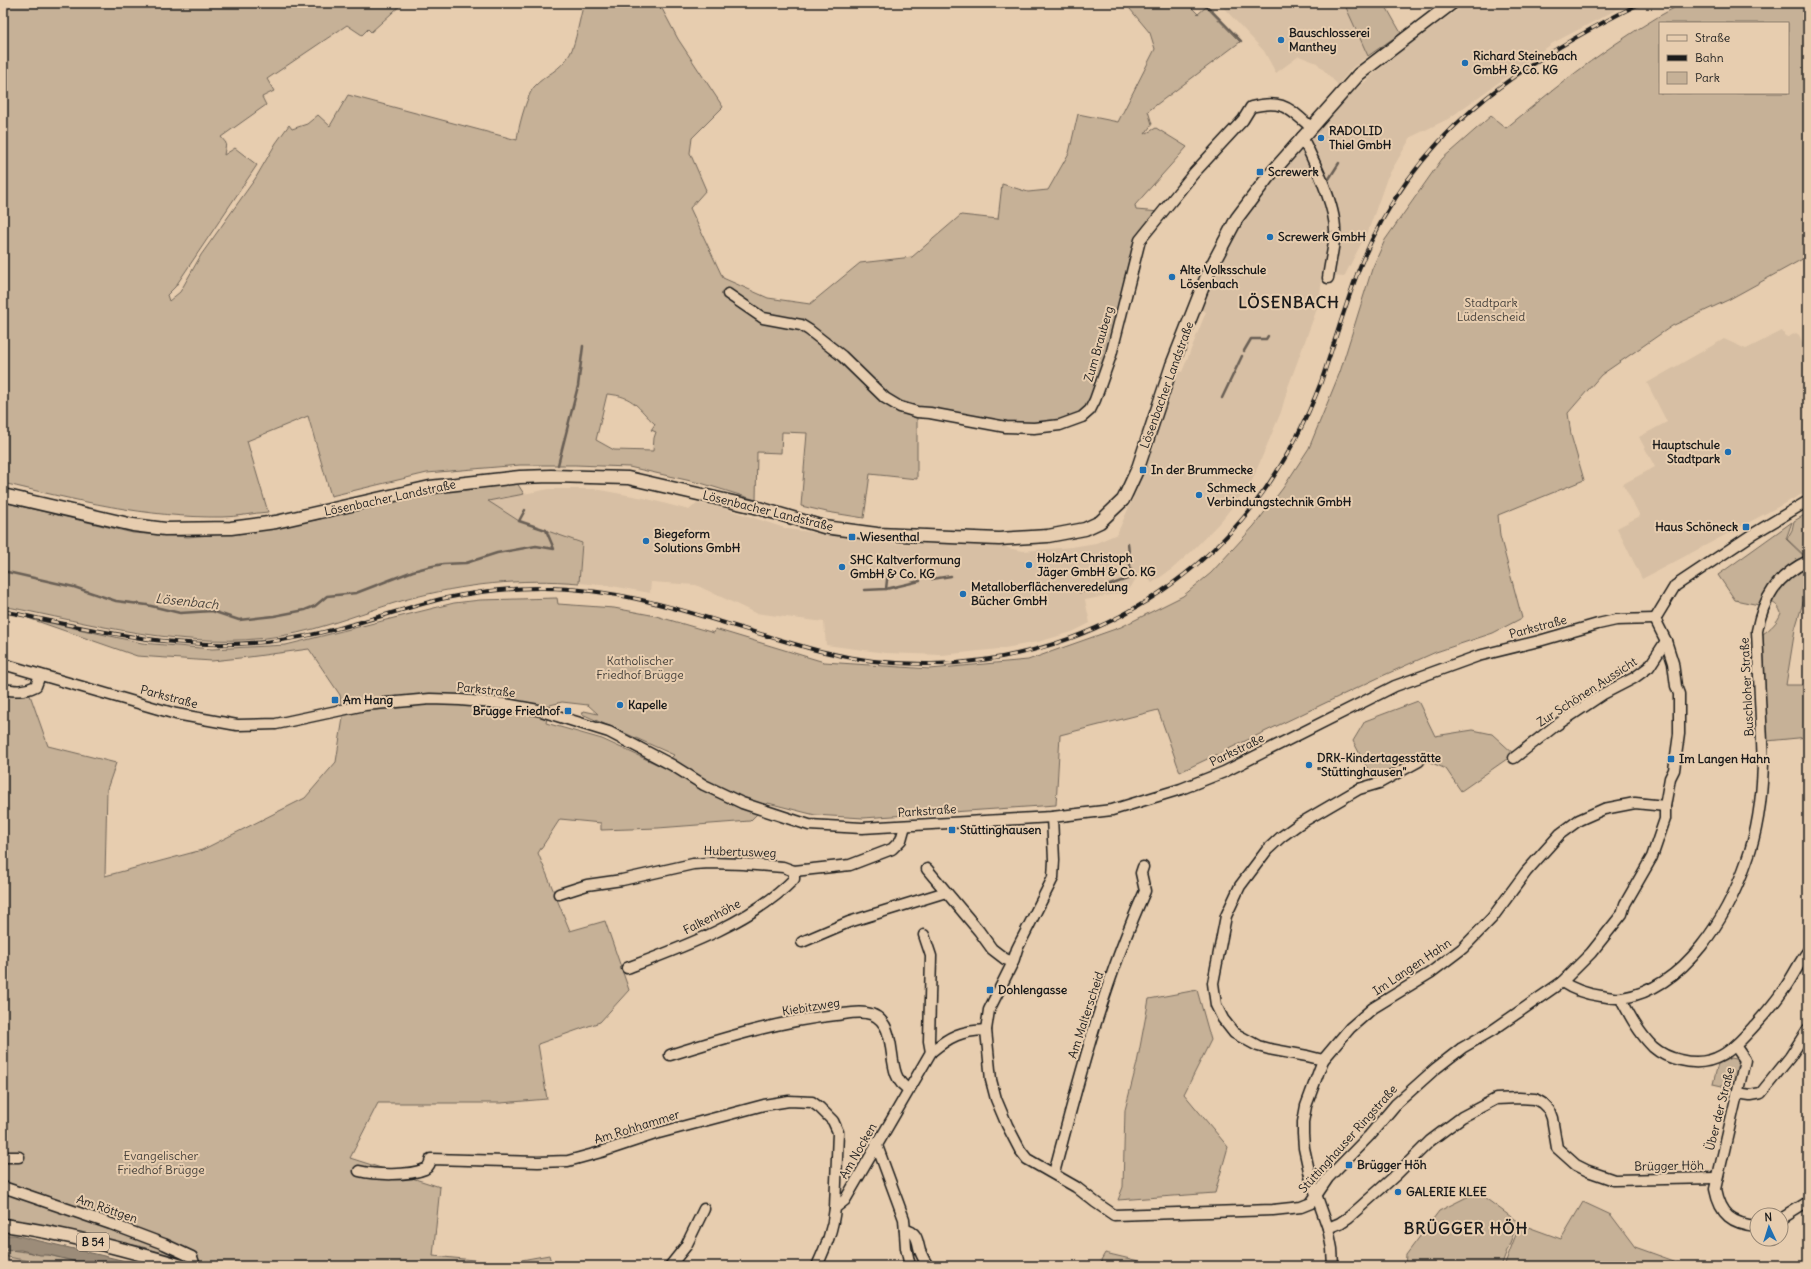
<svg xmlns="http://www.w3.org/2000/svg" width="1811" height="1269" font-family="Delius,sans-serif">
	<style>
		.built { fill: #d7bfa4 }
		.green { fill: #c6b197; stroke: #71665a; fill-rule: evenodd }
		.water { fill: #9c8c79; stroke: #695f54 }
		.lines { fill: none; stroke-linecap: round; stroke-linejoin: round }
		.stream { stroke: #695f54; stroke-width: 2.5 }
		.minor-casing { stroke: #1c1c1c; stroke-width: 13 }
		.major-casing { stroke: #1c1c1c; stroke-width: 15 }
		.minor { stroke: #e7cdaf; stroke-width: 10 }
		.major { stroke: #e7cdaf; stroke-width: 12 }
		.rail-casing { stroke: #1c1c1c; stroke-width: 4 }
		.rail { stroke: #e7cdaf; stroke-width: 2.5; stroke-dasharray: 8; stroke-linecap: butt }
		.poi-dot { fill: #1f6fb2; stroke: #e7cdaf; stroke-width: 1.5 }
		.labels { text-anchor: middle; stroke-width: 4; stroke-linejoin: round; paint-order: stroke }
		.shield { fill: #e7cdaf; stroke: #595148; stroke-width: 1 }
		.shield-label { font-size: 11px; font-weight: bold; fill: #1c1c1c }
		.poi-label { font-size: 12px; font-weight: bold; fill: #1c1c1c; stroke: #e7cdaf; text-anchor: start }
		.park-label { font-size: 12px; fill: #46413b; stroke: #e7cdaf }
		.street-label { font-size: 12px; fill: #1c1c1c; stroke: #e7cdaf }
		.water-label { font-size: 13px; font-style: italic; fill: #423e38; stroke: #e7cdaf }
		.district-label { font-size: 16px; font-weight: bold; letter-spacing: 1px; fill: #1c1c1c; stroke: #e7cdaf }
	</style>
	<rect width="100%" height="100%" fill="#e7cdaf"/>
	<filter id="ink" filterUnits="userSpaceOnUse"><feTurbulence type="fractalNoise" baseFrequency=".025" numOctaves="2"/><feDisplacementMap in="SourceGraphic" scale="8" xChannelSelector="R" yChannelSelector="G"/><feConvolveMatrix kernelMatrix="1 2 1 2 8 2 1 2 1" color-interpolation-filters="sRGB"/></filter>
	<g filter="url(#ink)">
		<g class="built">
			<polygon points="1219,3 1344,3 1368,56 1352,68 1338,85 1317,63 1299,56 1276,73 1264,51"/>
			<polygon points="1467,3 1629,3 1553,43 1448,119 1411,137 1387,178 1370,226 1344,277 1323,275 1318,306 1288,387 1281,412 1251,483 1221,521 1191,552 1172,569 1152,583 1141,569 1131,587 1125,592 1085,600 1090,623 1072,632 1038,642 999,649 942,655 886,653 826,645 824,622 755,613 696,585 651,582 650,593 612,586 579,583 583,543 519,521 487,501 549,489 594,489 644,498 689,510 697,503 720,507 788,529 896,544 1003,544 1008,548 1023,551 1072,547 1096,543 1117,534 1138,487 1160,414 1176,370 1182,372 1206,312 1200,309 1210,291 1235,232 1300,147 1352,93 1400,51"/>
			<polygon points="1782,331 1785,336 1788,337 1796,333 1799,335 1808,352 1808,491 1642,579 1617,528 1640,516 1623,484 1655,467 1639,437 1667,422 1647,383 1724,339 1746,349"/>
			<polygon points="3,1256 19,1259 55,1266 3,1266"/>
		</g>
		<g class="green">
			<path d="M3 3H403L371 32 368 29 362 35 347 25 267 79 274 91 262 97 266 105 221 137 226 143 224 155 235 148 257 165 175 287 167 295 169 301 180 292 201 255 255 179 276 143 289 125 292 129 307 124 318 115 330 126 348 95 517 140C518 128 527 95 534 87 547 73 559 72 570 54 576 43 580 16 584 3H659L678 39 723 107 692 138 690 153 706 190 690 208 723 278 768 298 810 304 860 263 912 257 961 215 998 219 1002 184 1028 192 1048 190 1069 153 1078 114 1118 122 1155 49 1150 33 1125 3H1187L1198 14 1206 7 1240 42 1148 111 1152 124 1145 134 1156 128 1187 147 1135 205 1136 210 1160 212 1148 225 1116 330 1089 409 1059 423H994L917 409V479L870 474 864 518 827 512 801 506 807 433 782 432 781 453 757 452 756 500 704 484 629 467 575 465H520L427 473 331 496 308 416 247 441 268 512C253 513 237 517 222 517 147 518 75 500 3 483ZM607 394C635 396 637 408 655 424L651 430 656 432 654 438 653 451 614 450 596 440Z"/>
			<polygon points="1344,3 1384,3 1401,33 1368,56"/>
			<path d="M1693 3H1808V256L1728 300 1672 326 1601 375 1568 413 1571 435 1584 480 1498 515 1500 536 1522 618 1493 633 1436 652 1380 677 1180 772 1158 710 1060 735 1056 805 863 818 815 815 768 803 750 821 658 828 601 830V823L560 819 538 853 570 931 605 921 629 990 600 1022 538 1044 547 1099 501 1103H378L350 1158 440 1187 433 1256 505 1263 549 1255 552 1266H208L139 1246 28 1222 3 1218V1193L6 1185 3 1184V694L30 695 48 746 116 763 107 789 105 876 202 850 305 798 336 762 343 718 340 695 309 649 249 657 212 661 137 656 28 618 142 643 212 649 286 645 454 603 480 600 557 598 558 604 614 608 656 616 714 633 715 629 824 662 930 669 1028 660 1121 627 1183 596 1211 573 1254 526 1283 488 1309 448 1340 372 1372 269 1385 240 1442 159 1491 116 1506 128C1562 82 1617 38 1681 4L1684 7ZM1660 23H1788V93H1660ZM562 702 588 705 598 714 584 711 582 714 674 755 663 767 602 739 546 723 550 705Z"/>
			<path d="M517 483 524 494 488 501 519 521 582 543 579 583C521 578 464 584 408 599 365 611 325 629 281 636 187 651 94 624 3 606V502L133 533 188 537 244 532 315 520 385 503 452 491Z"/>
			<polygon points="1808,513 1808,559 1787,539 1792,530 1794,521"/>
			<path d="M1792 522 1786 539 1808 560V586L1795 629 1786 685H1808V737L1767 741 1763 634C1771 628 1777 623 1781 613 1777 602 1772 602 1761 601L1759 605 1735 600 1718 575Z"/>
			<polygon points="1418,701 1435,736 1473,730 1492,734 1514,754 1461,791 1446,769 1423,759 1374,781 1353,741 1365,721"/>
			<polygon points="1197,990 1211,1040 1184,1094 1228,1147 1215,1193 1118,1200 1123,1187 1125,1110 1137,1063 1149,999"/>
			<polygon points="1731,1058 1736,1059 1740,1063 1735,1089 1713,1084 1718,1064"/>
			<polygon points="1477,1192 1518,1222 1501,1266 1471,1266 1467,1264 1466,1266 1405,1266 1406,1255 1439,1211"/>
			<polygon points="1583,1202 1611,1215 1635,1247 1688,1266 1504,1266 1520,1224 1561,1239"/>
			<polygon points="10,1250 49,1255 93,1266 55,1266 3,1256 3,1251"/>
			<polygon points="1105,1253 1160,1266 1103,1266 1101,1260"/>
		</g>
		<polygon class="water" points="3,1235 14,1235 147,1266 93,1266 49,1255 40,1255 21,1250 3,1251"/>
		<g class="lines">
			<g class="stream">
				<polyline points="1204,3 1241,41"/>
				<polyline points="1585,5 1589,3"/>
				<polyline points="1318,158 1321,167"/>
				<polyline points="1327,182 1339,163"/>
				<polyline points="1244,351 1251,339 1266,339 1268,336"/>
				<polyline points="1222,398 1242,356"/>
				<polyline points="558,465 578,386 583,346"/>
				<polyline points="3,571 74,587 116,601 147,605 180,613 212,611 239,620 274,616 305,610 315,606 327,596 356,593 413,571 428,567 443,564 466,563 497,553 536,546 554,549 546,530 519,521 525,510"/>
				<polyline points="932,579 951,576"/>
				<polyline points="886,589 888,571"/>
				<polyline points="865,590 886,589 920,581"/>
				<polyline points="1080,592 1107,586 1130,578 1131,575 1128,543"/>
			</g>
			<g class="minor-casing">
				<g id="minor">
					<path d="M1302 137C1314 161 1336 206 1335 232 1334 247 1330 263 1328 278"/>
					<path d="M728 294 763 318 801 325 809 330 842 356 885 398 900 407 917 412 930 413 1006 427 1034 428 1060 425 1082 417 1090 410 1095 400 1111 355 1140 240 1194 173 1243 120 1251 107C1283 99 1288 108 1311 127"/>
					<polyline points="1655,619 1675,586 1753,534 1808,501"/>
					<polyline points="3,664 176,714 237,725 276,724 365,705 430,699 460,700 505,704 538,710 609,732 672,765 704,785 742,803 809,825 862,828 1052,817 1112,810 1181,789 1224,772 1395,686 1478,656 1539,641 1598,624 1616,620 1655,619"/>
					<path d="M3 689C15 691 24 692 36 686L40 675"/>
					<polyline points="1514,758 1555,726 1603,694 1634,678 1649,667 1666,641"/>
					<polyline points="1052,817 1054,860 1053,878 1017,949 1013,962 989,1010 986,1030 991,1080 996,1099 1007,1125 1020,1150 1027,1159 1076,1187 1095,1202 1114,1215 1273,1210 1301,1207 1311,1203 1328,1178 1369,1136 1396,1104 1435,1069 1462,1048 1493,1030 1562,982 1591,953 1622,914 1625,904 1652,857 1665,819 1665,806 1670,778 1674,770 1679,734 1679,694 1676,686 1673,663 1666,641 1655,619"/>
					<polyline points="927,869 979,931 992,949 1005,959 1013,962"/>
					<polyline points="559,894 587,885 622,880 693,864 710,863 743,864 783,867 794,871 850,865 892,849 901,840 905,826"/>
					<polyline points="924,935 931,956 929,1041 931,1052"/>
					<polyline points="802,942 849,922 946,892"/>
					<path d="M627 968C683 947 752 922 794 879V871"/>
					<path d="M1562 982C1574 990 1586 994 1601 996 1608 997 1616 999 1622 998 1686 988 1728 915 1747 860 1758 830 1762 795 1763 764L1757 631C1763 599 1777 575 1808 561"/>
					<path d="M1621 999C1630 1016 1639 1033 1653 1047 1661 1054 1670 1058 1680 1060 1716 1069 1733 1049 1755 1025 1764 1015 1774 1004 1782 992 1792 979 1798 964 1808 951"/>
					<path d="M1736 1047 1745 1060 1715 1189C1720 1215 1732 1224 1757 1226"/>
					<path d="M670 1055C724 1038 779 1021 836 1015 845 1014 857 1011 866 1013 875 1014 881 1019 885 1026 896 1044 887 1079 909 1089"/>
					<polyline points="1323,1060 1307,1056 1269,1049 1258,1046 1234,1033 1223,1019 1216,1005 1213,983 1226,916 1240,886 1267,850 1281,837 1299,824 1359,789 1379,783 1419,761"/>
					<polyline points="1737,1093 1750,1095 1761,1093 1790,1057 1808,1029"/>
					<polyline points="876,1143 904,1219 906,1248 910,1266"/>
					<polyline points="3,1157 19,1157"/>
					<path d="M359 1171C375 1175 409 1176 425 1169 429 1167 430 1163 431 1159L538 1162 568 1161 601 1152 655 1134 764 1105 789 1101 812 1102 820 1108 833 1121 838 1132 835 1208"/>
					<path d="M1054 1173C1079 1078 1104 982 1145 891L1141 873 1143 867"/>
					<polyline points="3,1187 111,1224 164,1244 192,1257 195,1266"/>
					<polyline points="1781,1219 1808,1202"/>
					<polyline points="1328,1228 1340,1223 1349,1217 1396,1175 1430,1141 1462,1117 1496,1099 1519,1098 1535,1099 1542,1103 1549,1110 1552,1118 1557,1148 1576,1165 1588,1171 1614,1180 1716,1178"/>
					<path d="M905 1230C918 1232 917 1241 920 1251 922 1256 925 1262 928 1266"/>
					<polyline points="670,1266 686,1246 704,1209"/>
					<path d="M817 1266C826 1246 833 1230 835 1208L845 1200 931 1052C950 1036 961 1031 986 1030"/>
					<polyline points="1333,1266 1332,1249 1328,1228 1311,1180 1304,1148 1303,1134 1303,1122 1306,1106 1323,1060 1350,1028 1373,1008 1430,973 1463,948 1492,918 1526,872 1560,834 1579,820 1604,809 1635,803 1665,806"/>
				</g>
			</g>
			<g class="major-casing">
				<g id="major">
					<polyline points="3,495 133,525 165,529 231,528 276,522 430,487 520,477 551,476 628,478 755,507 824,527 877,534 999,539 1048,536 1085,529 1100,522 1123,500 1126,494 1138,468 1172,365 1209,271 1237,218 1268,177 1359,74 1452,3"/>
					<path d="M3 1225C64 1233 123 1249 182 1266"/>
				</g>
			</g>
			<use href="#minor" class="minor"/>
			<use href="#major" class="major"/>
			<g class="rail-casing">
				<path id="rail" d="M3 611C100 631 188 655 288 639 340 631 390 612 441 599 474 592 507 588 540 588 638 587 726 627 820 651 978 691 1145 638 1249 511 1280 472 1303 429 1321 382 1334 344 1345 306 1359 269 1412 135 1517 64 1641 3"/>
			</g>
			<use href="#rail" class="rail"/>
		</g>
	</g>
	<g class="poi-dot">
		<circle cx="1281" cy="40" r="4"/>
		<circle cx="1465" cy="63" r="4"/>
		<circle cx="1321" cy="138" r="4"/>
		<rect x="1256" y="168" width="8" height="8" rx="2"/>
		<circle cx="1270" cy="237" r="4"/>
		<circle cx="1172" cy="277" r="4"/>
		<circle cx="1728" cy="452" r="4"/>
		<rect x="1139" y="466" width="8" height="8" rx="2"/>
		<circle cx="1199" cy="495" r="4"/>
		<rect x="1742" y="523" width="8" height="8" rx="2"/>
		<rect x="848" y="533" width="8" height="8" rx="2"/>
		<circle cx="646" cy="541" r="4"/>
		<circle cx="1029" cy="565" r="4"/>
		<circle cx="842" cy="567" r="4"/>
		<circle cx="963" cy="594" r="4"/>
		<rect x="331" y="696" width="8" height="8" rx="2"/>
		<circle cx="620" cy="705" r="4"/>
		<rect x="564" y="707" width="8" height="8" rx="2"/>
		<rect x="1667" y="755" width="8" height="8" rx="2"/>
		<circle cx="1309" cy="765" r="4"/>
		<rect x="948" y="826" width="8" height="8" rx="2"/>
		<rect x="986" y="986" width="8" height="8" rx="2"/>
		<rect x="1345" y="1161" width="8" height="8" rx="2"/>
		<circle cx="1398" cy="1192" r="4"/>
	</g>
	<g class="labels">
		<rect class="shield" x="77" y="1233" width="32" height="18" rx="3"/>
		<g class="shield-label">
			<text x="93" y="1246">B 54</text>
		</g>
		<g class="poi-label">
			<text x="1289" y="37">Bauschlosserei<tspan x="1289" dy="14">Manthey</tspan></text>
			<text x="1473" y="60">Richard Steinebach<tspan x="1473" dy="14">GmbH &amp; Co. KG</tspan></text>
			<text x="1329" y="135">RADOLID<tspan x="1329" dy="14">Thiel GmbH</tspan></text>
			<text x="1268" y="176">Screwerk</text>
			<text x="1278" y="241">Screwerk GmbH</text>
			<text x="1180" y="274">Alte Volksschule<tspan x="1180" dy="14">Lösenbach</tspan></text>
			<text x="1720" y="449" text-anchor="end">Hauptschule<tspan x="1720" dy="14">Stadtpark</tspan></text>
			<text x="1151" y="474">In der Brummecke</text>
			<text x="1207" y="492">Schmeck<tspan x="1207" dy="14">Verbindungstechnik GmbH</tspan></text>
			<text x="1738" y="531" text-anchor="end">Haus Schöneck</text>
			<text x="654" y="538">Biegeform<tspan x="654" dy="14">Solutions GmbH</tspan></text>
			<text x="860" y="541">Wiesenthal</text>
			<text x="1037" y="562">HolzArt Christoph<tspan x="1037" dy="14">Jäger GmbH &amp; Co. KG</tspan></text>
			<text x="850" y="564">SHC Kaltverformung<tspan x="850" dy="14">GmbH &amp; Co. KG</tspan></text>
			<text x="971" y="591">Metalloberflächenveredelung<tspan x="971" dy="14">Bücher GmbH</tspan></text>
			<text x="343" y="704">Am Hang</text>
			<text x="628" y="709">Kapelle</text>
			<text x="560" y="715" text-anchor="end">Brügge Friedhof</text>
			<text x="1317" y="762">DRK-Kindertagesstätte<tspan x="1317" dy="14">"Stüttinghausen"</tspan></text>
			<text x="1679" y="763">Im Langen Hahn</text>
			<text x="960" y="834">Stüttinghausen</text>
			<text x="998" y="994">Dohlengasse</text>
			<text x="1357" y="1169">Brügger Höh</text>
			<text x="1406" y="1196">GALERIE KLEE</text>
		</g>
		<g class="park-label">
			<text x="1491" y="307">Stadtpark<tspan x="1491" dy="14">Lüdenscheid</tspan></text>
			<text x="640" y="665">Katholischer<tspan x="640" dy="14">Friedhof Brügge</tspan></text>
			<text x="161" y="1160">Evangelischer<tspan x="161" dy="14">Friedhof Brügge</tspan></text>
		</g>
		<g class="street-label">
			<text transform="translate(1099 344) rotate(-74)" y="4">Zum Brauberg</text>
			<text transform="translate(1167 385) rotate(-70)" y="4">Lösenbacher Landstraße</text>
			<text transform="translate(390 498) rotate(-12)" y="4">Lösenbacher Landstraße</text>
			<text transform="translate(768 511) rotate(14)" y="4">Lösenbacher Landstraße</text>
			<text transform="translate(1538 627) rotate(-15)" y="4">Parkstraße</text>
			<text transform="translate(1747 687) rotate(-93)" y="4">Buschloher Straße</text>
			<text transform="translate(486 690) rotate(6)" y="4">Parkstraße</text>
			<text transform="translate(1587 692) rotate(-33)" y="4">Zur Schönen Aussicht</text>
			<text transform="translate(169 697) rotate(15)" y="4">Parkstraße</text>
			<text transform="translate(1237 750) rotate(-26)" y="4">Parkstraße</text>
			<text transform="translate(927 811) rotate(-4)" y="4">Parkstraße</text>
			<text transform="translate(740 852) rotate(2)" y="4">Hubertusweg</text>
			<text transform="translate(712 917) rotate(-27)" y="4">Falkenhöhe</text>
			<text transform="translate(1412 967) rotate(-34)" y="4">Im Langen Hahn</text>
			<text transform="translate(811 1007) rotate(-9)" y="4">Kiebitzweg</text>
			<text transform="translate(1086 1015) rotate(-72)" y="4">Am Malterscheid</text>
			<text transform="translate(1720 1109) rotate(-76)" y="4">Über der Straße</text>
			<text transform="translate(637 1127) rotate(-17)" y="4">Am Rohhammer</text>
			<text transform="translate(1348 1139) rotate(-48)" y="4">Stüttinghauser Ringstraße</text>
			<text transform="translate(858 1151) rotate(-60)" y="4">Am Nocken</text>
			<text transform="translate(1669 1166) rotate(-1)" y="4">Brügger Höh</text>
			<text transform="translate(107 1209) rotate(19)" y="4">Am Röttgen</text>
		</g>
		<g class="water-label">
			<text transform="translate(187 601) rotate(6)" y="5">Lösenbach</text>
		</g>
		<g class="district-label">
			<text x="1289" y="308">LÖSENBACH</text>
			<text x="1466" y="1234">BRÜGGER HÖH</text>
		</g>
	</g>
	<rect width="1811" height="1269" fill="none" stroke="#e7cdaf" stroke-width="16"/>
	<rect x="8" y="8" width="1795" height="1253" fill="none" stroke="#1c1c1c" stroke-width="1.5" filter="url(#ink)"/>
	<rect x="1659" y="22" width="130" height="72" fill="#e7cdaf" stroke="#968674"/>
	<rect x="1667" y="35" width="20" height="6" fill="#e7cdaf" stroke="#968674"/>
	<text x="1695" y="42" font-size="12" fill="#1c1c1c">Straße</text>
	<rect x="1667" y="55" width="20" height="6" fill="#1c1c1c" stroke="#968674"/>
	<text x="1695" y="62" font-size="12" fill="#1c1c1c">Bahn</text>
	<rect x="1667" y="72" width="20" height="12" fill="#c6b197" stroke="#968674"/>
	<text x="1695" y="82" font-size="12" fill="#1c1c1c">Park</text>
	<g transform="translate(1769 1227) rotate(356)"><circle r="19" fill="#e7cdaf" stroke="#968674"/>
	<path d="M0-3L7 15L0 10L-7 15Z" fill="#1f6fb2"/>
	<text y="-6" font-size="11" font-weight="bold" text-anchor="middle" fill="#1c1c1c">N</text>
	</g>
</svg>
